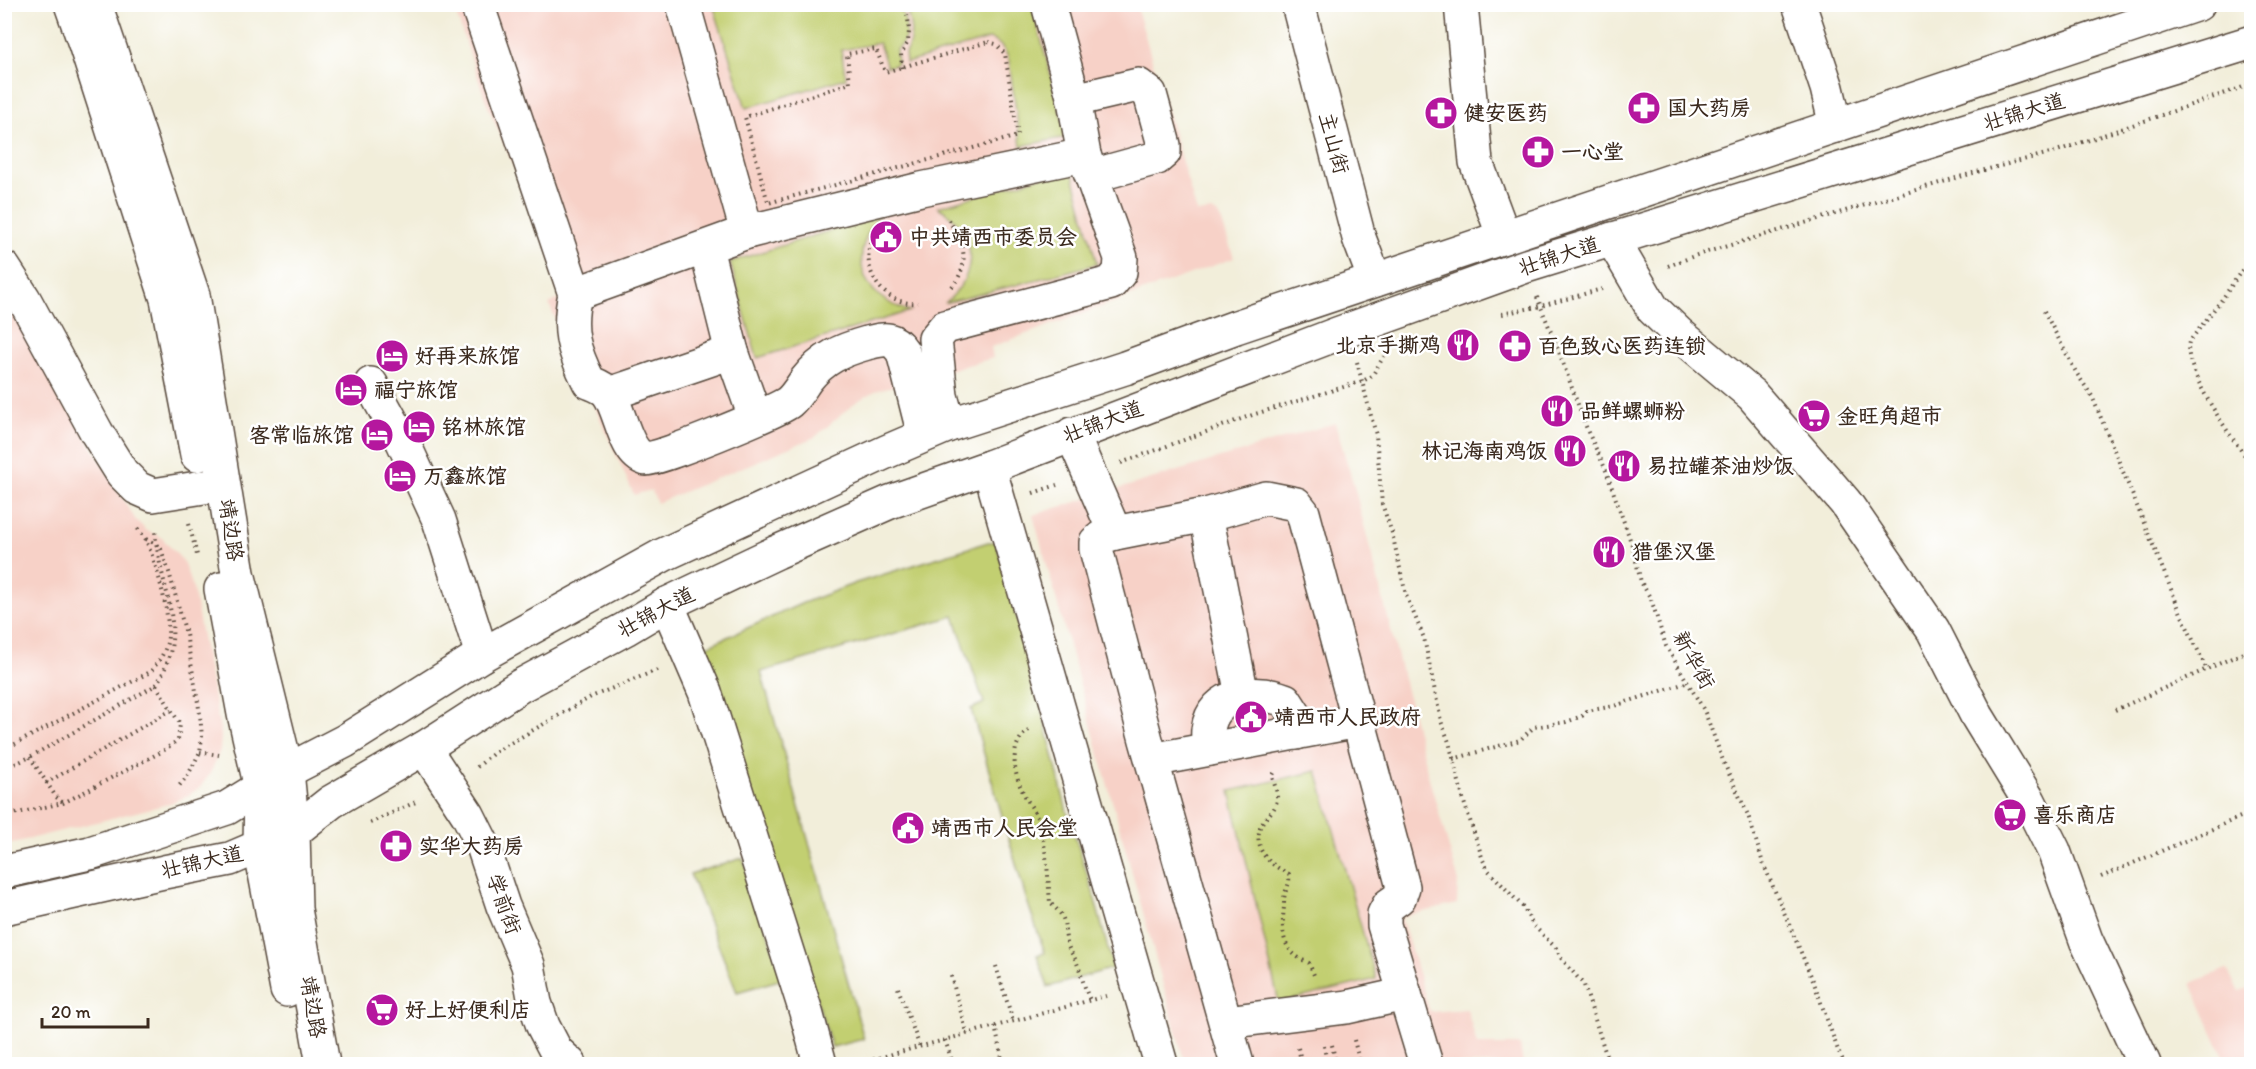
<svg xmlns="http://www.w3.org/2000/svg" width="2256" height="1069" font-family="Itim,'LXGW WenKai TC',sans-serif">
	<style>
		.built { fill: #f7d1c7 }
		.green { fill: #c2cf71; stroke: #7e7c48; stroke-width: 1.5 }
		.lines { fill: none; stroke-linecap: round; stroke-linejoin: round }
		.minor-casing { stroke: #56473a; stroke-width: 36 }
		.major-casing { stroke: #56473a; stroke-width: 36 }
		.path { stroke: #56473a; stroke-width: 4; stroke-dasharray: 1.5 4.5; stroke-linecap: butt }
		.minor { stroke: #fff; stroke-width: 33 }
		.major { stroke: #fff; stroke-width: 33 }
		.labels { text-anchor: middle; stroke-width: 5; stroke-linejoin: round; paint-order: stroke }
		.poi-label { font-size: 21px; font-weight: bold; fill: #3b2a1e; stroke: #fff; text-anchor: start }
		.street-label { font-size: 21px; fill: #3b2a1e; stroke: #fff }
	</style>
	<rect width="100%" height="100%" fill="#fff"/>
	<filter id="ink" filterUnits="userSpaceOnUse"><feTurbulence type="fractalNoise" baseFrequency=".0167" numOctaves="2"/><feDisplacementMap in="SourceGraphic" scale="12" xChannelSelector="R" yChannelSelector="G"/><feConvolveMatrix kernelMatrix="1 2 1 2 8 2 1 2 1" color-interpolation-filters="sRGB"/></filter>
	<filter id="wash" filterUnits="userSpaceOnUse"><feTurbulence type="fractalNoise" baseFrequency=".008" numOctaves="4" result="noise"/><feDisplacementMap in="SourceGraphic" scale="24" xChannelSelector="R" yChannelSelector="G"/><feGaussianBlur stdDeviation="1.35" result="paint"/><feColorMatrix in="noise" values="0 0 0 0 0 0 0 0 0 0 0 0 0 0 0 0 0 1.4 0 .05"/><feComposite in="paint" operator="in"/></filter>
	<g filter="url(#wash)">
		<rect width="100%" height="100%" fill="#f2eeda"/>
		<g class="built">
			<polygon points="453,5 1136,5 1197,213 1212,211 1220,216 1234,258 991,347 993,358 875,391 856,402 815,437 657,503 651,490 634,495 549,304 569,294 487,104"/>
			<polygon points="4,299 135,519 147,531 161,537 183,561 193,589 221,735 220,750 210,774 200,787 187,796 168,804 5,845"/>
			<polygon points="1335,423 1354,486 1430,782 1458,879 1457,904 1401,917 1430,1012 1467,1009 1477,1045 1520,1045 1523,1064 1185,1064 1033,515"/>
			<polygon points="2227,969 2239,992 2251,987 2251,1064 2227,1064 2191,983"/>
		</g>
		<g class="green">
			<path d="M713 5H900C906 22 912 37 896 50L897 64 887 67 879 43 841 50 846 78 746 108Z"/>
			<path d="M905 5H1032L1067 137 1021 146 1009 61C1006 50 1000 42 989 39L906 63 905 53C915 37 910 21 905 5Z"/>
			<path d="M1071 168 1097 264 945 303C980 273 978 231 938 207Z"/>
			<path d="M880 215C847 255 859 297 910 311L757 358 730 262Z"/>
			<polygon points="988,542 996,542 1041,706 1067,812 1093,892 1113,968 1048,987 1037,955 1045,953 1026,898 971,709 984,703 954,616 761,672 864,1039 832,1047 703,648 803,603 856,583"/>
			<polygon points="1317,771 1376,979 1279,1003 1230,791"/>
			<polygon points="743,858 783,979 737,992 690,874"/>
		</g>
	</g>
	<g filter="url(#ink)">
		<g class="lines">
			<g class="minor-casing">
				<g id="minor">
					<path d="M477 4 575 294C567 330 573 350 589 382 596 385 603 387 608 393 621 410 624 453 646 459 655 461 778 411 789 402 796 396 801 387 806 380 823 358 842 350 867 343 885 339 892 336 903 352L924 435"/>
					<polyline points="683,4 747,232"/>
					<polyline points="1298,4 1359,238 1375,280"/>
					<polyline points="1461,4 1476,162 1504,237"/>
					<polyline points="1799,4 1827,88 1836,126"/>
					<polyline points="1074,100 1138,85 1150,94 1164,145 1164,152 1157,158 1092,176"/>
					<polyline points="1612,239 1653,309 1678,333 1752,395 1845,502 1933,630 1977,716 2029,801 2054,851 2086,940 2144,1064"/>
					<polyline points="706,248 732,352 755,417"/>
					<polyline points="4,268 24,299 97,433 122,473 137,488 153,495 204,487"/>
					<polyline points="575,294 747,232 921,189 1084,155"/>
					<polyline points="371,384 403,442 439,520 482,655"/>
					<polyline points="609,394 732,352"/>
					<polyline points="949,425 941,396 935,339 945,327 1111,283 1120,272 1121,258 1084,155 1074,100 1048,4"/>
					<polyline points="1072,434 1115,533"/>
					<polyline points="989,467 1161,1064"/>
					<polyline points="1206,515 1242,695"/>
					<polyline points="667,604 705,692 806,1012 820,1064"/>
					<polyline points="424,748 468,815 482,843 503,906 528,965 535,1003 543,1026 556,1051 570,1064"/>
					<path d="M1209 749C1209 743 1207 736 1208 730 1213 691 1256 690 1285 700L1296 717V733"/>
					<polyline points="1152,760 1358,721"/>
					<polyline points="1226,1022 1347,1007 1405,994"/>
					<polyline points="1237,1064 1146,740 1096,549 1096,542 1102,537 1115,533 1206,515 1266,498 1296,504 1303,513 1403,887 1399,898 1389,905 1384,914 1384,925 1426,1064"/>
				</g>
			</g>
			<g class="major-casing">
				<g id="major">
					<polyline points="71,4 85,44 167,299 197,455"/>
					<polyline points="95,4 193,295 238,573 287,771 293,832 295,909 323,1064"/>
					<polyline points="221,589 244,714 261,788 260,847 287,990"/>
					<polyline points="4,872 90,853 227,808 287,771 345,741 482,655 663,555 886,452 949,425 1125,368 1236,327 2198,4"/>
					<polyline points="4,908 164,872 230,859 293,832 331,802 424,748 520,686 625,629 667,604 777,552 890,502 989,467 1337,334 1526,266 2252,42"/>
				</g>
			</g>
			<g class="path">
				<polygon points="988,42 996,44 1005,54 1018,136 768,203 745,117 850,83 847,54 876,49 885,72"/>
				<polyline points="902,68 901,54 908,42 909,31 908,18 903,4"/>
				<path d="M948 220C965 242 971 265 951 288"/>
				<path d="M872 237C859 270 883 306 918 303"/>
				<path d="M2252 255 2223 298 2189 342C2181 368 2235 443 2252 465"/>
				<polyline points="1668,266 1697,255 1973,173 2054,152 2252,84"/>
				<polyline points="1537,297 1559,352 1588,432 1605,468 1632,545 1641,582 1651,599 1666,646 1704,710 1724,763 1748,815 1763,863 1814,983 1839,1053 1845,1064"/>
				<polyline points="2044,311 2077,374 2092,396 2182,616 2207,670"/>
				<polyline points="1502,314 1541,306 1602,289"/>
				<polyline points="1357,362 1376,435 1382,504 1392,533 1406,595 1424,638 1441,721 1449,742 1464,802 1483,860 1488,870 1523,907 1533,925 1556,948 1561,958 1584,985 1609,1064"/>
				<polyline points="1121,463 1252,415 1363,381 1372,376 1384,356"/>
				<polyline points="1033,493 1057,485"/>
				<polyline points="189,524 197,555"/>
				<polyline points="146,539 156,544 161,549 169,572 186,634 200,714 202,737 200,752 188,775 179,786"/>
				<polyline points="2115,710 2252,649"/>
				<path d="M1029 730C1009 743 1013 772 1022 790 1027 802 1036 811 1039 824 1047 849 1048 876 1050 903 1071 921 1061 924 1068 946 1070 952 1075 957 1077 963 1082 975 1084 988 1090 1000"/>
				<path d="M4 750 150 672C159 662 167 650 168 636 170 614 156 561 146 541 144 536 139 531 136 526"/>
				<polyline points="200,752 219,755"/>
				<polyline points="30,757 56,797 63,802"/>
				<polyline points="1453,759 1520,740 1534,727 1566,722 1582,716 1587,711 1614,706 1689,682"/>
				<polyline points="477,767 495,752 591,697 657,670"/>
				<path d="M4 769 30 757 156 685C192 629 158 588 155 529"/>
				<path d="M1274 773 1272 777C1275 786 1279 795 1276 804 1273 813 1263 819 1260 827 1253 852 1271 865 1289 874 1290 883 1288 885 1285 893 1284 897 1284 903 1284 907 1281 934 1282 952 1309 963L1314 975"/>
				<polyline points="46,783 171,710"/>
				<polyline points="4,816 63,803 163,751 178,740 180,724 156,685"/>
				<polyline points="370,823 418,801"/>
				<polyline points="2101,877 2252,812"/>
				<polyline points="996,966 1013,1021"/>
				<polyline points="951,976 967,1034"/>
				<polyline points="898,988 920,1047"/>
				<polyline points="995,1026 1003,1064"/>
				<polyline points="945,1040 953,1064"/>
				<polyline points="1354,1040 1360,1064"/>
				<polyline points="1332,1045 1336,1064"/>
				<polyline points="1324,1046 1327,1064"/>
				<polyline points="1298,1048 1302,1064"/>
				<polyline points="856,1064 1106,996"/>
			</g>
			<use href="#minor" class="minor"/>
			<use href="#major" class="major"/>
		</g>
	</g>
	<defs>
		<g id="pharmacy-disc" transform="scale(1.725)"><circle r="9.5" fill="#b5179e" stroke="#fff"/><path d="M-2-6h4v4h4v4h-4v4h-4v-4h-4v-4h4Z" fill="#fff"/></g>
		<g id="civic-disc" transform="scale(1.725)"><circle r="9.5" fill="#b5179e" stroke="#fff"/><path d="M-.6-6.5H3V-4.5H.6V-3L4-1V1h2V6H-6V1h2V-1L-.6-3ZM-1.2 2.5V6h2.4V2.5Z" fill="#fff"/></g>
		<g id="restaurant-disc" transform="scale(1.725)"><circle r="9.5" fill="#b5179e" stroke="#fff"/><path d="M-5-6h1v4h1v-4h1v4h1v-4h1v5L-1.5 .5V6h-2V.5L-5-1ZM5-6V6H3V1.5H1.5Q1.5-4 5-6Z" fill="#fff"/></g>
		<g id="hotel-disc" transform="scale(1.725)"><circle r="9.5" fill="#b5179e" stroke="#fff"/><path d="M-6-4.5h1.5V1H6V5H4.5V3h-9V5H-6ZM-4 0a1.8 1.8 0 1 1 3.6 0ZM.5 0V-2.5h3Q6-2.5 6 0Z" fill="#fff"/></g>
		<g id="supermarket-disc" transform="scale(1.725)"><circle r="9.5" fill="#b5179e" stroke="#fff"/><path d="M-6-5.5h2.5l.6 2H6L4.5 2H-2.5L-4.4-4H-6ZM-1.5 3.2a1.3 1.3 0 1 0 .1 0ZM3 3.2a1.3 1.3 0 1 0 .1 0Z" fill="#fff"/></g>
	</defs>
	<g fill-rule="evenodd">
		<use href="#pharmacy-disc" x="1644" y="108"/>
		<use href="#pharmacy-disc" x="1441" y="113"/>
		<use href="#pharmacy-disc" x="1538" y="152"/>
		<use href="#civic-disc" x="886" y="237"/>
		<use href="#restaurant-disc" x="1463" y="345"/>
		<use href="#pharmacy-disc" x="1515" y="346"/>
		<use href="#hotel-disc" x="392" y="356"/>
		<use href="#hotel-disc" x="351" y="390"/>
		<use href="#restaurant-disc" x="1557" y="411"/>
		<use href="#supermarket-disc" x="1814" y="416"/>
		<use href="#hotel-disc" x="419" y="427"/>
		<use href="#hotel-disc" x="377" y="435"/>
		<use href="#restaurant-disc" x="1570" y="451"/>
		<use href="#restaurant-disc" x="1624" y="466"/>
		<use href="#hotel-disc" x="400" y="476"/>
		<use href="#restaurant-disc" x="1609" y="552"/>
		<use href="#civic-disc" x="1251" y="717"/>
		<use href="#supermarket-disc" x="2010" y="815"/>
		<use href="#civic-disc" x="908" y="828"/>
		<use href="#pharmacy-disc" x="396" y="846"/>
		<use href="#supermarket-disc" x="382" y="1010"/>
	</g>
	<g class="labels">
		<g class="poi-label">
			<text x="1667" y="115">国大药房</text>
			<text x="1464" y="120">健安医药</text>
			<text x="1561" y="159">一心堂</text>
			<text x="909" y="244">中共靖西市委员会</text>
			<text x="1440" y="352" text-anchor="end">北京手撕鸡</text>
			<text x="1538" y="353">百色致心医药连锁</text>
			<text x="415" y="363">好再来旅馆</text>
			<text x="374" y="397">福宁旅馆</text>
			<text x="1580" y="418">品鲜螺蛳粉</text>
			<text x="1837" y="423">金旺角超市</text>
			<text x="442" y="434">铭林旅馆</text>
			<text x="354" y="442" text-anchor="end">客常临旅馆</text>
			<text x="1547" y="458" text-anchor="end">林记海南鸡饭</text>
			<text x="1647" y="473">易拉罐茶油炒饭</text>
			<text x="423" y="483">万鑫旅馆</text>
			<text x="1632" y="559">猎堡汉堡</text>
			<text x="1274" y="724">靖西市人民政府</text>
			<text x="2033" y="822">喜乐商店</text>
			<text x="931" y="835">靖西市人民会堂</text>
			<text x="419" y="853">实华大药房</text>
			<text x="405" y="1017">好上好便利店</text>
		</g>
		<g class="street-label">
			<text transform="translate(2024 112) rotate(-17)" y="7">壮锦大道</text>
			<text transform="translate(1334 143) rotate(75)" y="7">主山街</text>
			<text transform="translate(1559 256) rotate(-18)" y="7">壮锦大道</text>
			<text transform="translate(1103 422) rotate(-21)" y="7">壮锦大道</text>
			<text transform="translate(231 530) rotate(81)" y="7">靖边路</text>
			<text transform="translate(656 612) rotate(-28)" y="7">壮锦大道</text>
			<text transform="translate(1694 660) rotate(61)" y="7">新华街</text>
			<text transform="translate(202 862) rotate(-13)" y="7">壮锦大道</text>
			<text transform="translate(504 904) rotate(70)" y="7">学前街</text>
			<text transform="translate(313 1007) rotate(80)" y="7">靖边路</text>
		</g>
	</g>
	<rect width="2256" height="1069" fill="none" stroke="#fff" stroke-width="24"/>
	<path d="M42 1018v9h106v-9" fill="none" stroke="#3b2a1e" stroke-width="3"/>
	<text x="51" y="1018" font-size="18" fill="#3b2a1e" stroke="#ffffff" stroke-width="4.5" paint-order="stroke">20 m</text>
</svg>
